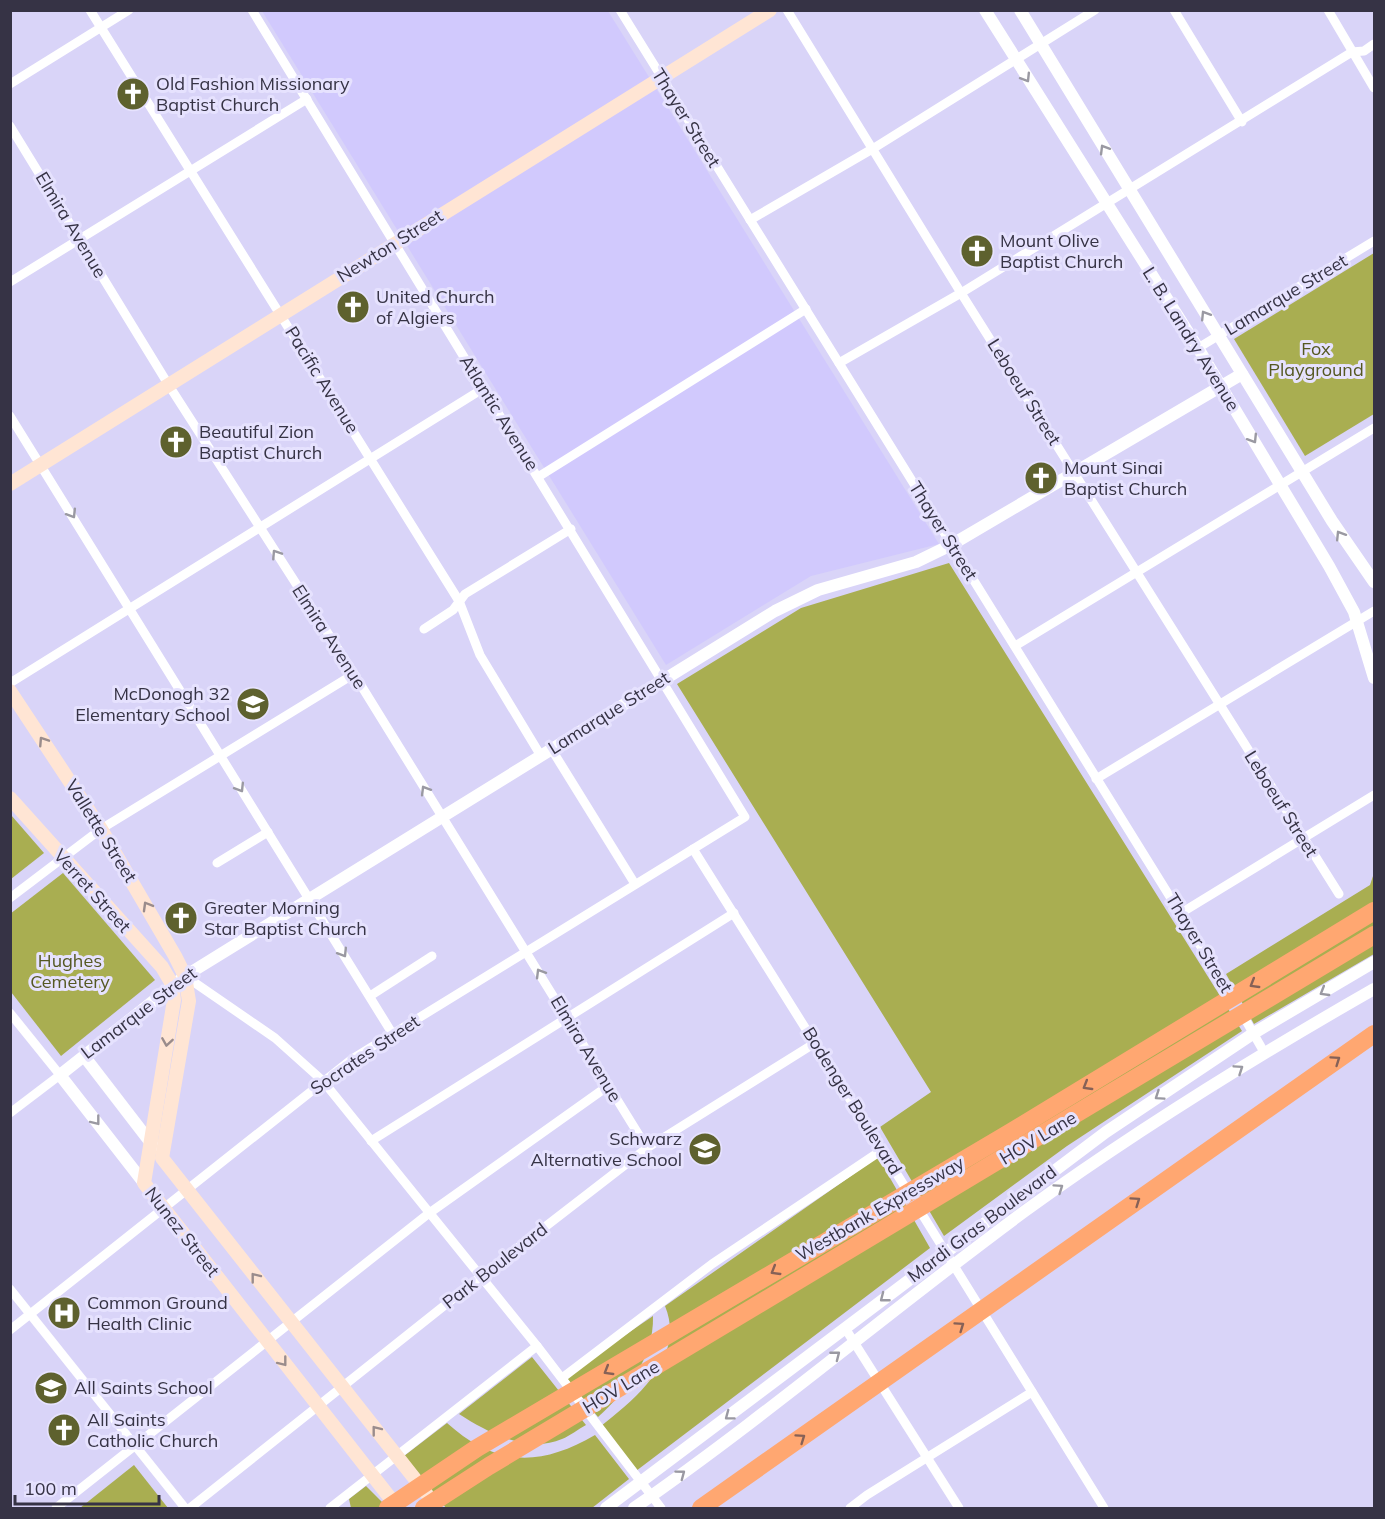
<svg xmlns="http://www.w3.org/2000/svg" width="1385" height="1519" font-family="Mulish,sans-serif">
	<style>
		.built { fill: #d1c9fd }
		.green { fill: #a9ae51 }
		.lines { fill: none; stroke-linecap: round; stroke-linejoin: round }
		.minor { stroke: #fff; stroke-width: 9 }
		.tertiary { stroke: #fff; stroke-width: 12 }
		.secondary { stroke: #ffe5d4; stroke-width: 14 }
		.motorway { stroke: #ffa771; stroke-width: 18 }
		.oneway { stroke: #9a99a2 }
		.oneway2 { stroke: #9a8c8c }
		.oneway3 { stroke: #866157 }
		.labels { text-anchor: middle; stroke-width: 6; stroke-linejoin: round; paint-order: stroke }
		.poi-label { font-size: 18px; fill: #363345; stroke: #e6e2fe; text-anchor: start }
		.street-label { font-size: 18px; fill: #363345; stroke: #e6e2fe }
		.park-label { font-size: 18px; fill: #555822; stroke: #e6e2fe }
	</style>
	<rect width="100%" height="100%" fill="#d9d4f8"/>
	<polygon class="built" points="262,11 608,11 939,544 811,576 666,665"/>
	<g class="green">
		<polygon points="1374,253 1374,414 1305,456 1234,339"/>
		<polygon points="949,563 1242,1031 1067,1146 944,1236 880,1127 931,1092 677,684 801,608"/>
		<polygon points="11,815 44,853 11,879 10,879"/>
		<polygon points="63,873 155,980 61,1056 11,992 10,914"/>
		<polygon points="1374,873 1374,954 1254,1024 1226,974 1370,885"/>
		<path d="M878 1157 930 1248 636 1471 601 1426C637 1398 686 1357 665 1306Z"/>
		<path d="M653 1316C654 1359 627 1390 598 1417L565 1376Z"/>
		<path d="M532 1357 586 1425C578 1429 570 1436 562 1439 527 1454 487 1432 459 1414Z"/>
		<path d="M447 1423C496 1467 540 1467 595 1435L629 1479 592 1508H446L404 1456Z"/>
		<polygon points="134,1465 168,1508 80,1508"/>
		<polygon points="366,1486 388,1508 351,1508 349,1499"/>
	</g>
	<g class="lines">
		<g class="minor">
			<polyline points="90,10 459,601 480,655 541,756"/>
			<polyline points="620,10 1234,1000"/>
			<polyline points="787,10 961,293 1339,894"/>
			<polyline points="1174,10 1242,122"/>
			<polyline points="1328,10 1374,88"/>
			<polyline points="10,84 129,10"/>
			<polyline points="10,126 168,384 354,674 647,1148"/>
			<polyline points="750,220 874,148 1095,10"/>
			<polyline points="10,282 307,99"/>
			<polyline points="1198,348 1374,241"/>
			<polyline points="839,363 961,293 1352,52 1364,51 1374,44"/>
			<polyline points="10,416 392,1033"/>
			<polyline points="538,477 806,309"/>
			<polyline points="424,629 453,610 465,594 571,529"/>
			<polyline points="1015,646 1374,428"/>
			<polyline points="10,683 484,388"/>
			<polyline points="552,750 635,884"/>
			<polyline points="1096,779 1374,611"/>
			<polyline points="693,849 910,1195"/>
			<polyline points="217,863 268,832"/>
			<polyline points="10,898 101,829 354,674"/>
			<polyline points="1181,913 1374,795"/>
			<polyline points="185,976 275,1038 323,1081 537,1346 661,1508"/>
			<polyline points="370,996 432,956"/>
			<polyline points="1241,1012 1264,1052"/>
			<polyline points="10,1013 60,1075 10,1113"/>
			<polyline points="371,1141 734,913"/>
			<polyline points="917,1206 1104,1508"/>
			<polyline points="10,1289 185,1508"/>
			<polyline points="845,1328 959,1508"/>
			<polyline points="10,1330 352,1059 745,817 252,10"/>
			<polyline points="562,1378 712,1264 882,1150"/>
			<polyline points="56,1508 428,1214 608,1086"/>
			<polyline points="190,1508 479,1278 647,1148 815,1043"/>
			<polyline points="330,1508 537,1346"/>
			<polyline points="850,1508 867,1495 1032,1392"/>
		</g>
		<g class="tertiary">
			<polyline points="985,10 1198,348 1329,566 1354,612 1374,678"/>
			<polyline points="1020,10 1332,521 1374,582"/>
			<polyline points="84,1056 154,1147"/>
			<polyline points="144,1183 60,1075 185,976 775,611 818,590 916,562 951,545 1242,374"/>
			<polyline points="606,1508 1106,1132 1254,1033 1374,962"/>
			<path d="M634 1508C768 1415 893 1308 1025 1211 1137 1130 1255 1057 1374 989"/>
		</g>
		<g class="secondary">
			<polyline points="10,484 770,10"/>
			<polyline points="10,691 101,829 175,956 185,976 189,1001 162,1158 426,1493"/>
			<polyline points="10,798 162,967 172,984 174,1000 144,1183 398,1508"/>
		</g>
		<g class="motorway">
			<polyline points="388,1508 477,1448 1011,1132 1374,911"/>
			<polyline points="424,1508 489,1466 1374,935"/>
			<polyline points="701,1508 1374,1034"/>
		</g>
	</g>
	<defs><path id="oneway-chevron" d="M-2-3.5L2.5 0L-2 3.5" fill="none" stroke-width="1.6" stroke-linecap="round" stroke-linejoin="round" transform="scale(1.5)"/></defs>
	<g class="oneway">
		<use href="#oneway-chevron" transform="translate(1026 78) rotate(58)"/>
		<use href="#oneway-chevron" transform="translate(1104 149) rotate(-121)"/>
		<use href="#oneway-chevron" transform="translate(1205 315) rotate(-122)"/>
		<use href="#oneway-chevron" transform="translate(1253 439) rotate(58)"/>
		<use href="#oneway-chevron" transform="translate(72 514) rotate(58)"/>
		<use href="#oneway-chevron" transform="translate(1340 535) rotate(-122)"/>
		<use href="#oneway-chevron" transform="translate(276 554) rotate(-123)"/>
		<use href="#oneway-chevron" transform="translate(240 788) rotate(58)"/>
		<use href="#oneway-chevron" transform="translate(425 790) rotate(-121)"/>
		<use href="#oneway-chevron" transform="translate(343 953) rotate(58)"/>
		<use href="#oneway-chevron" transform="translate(540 973) rotate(-121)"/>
		<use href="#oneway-chevron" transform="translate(1324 992) rotate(149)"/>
		<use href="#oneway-chevron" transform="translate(1239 1069) rotate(-34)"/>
		<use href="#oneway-chevron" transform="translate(1159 1096) rotate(146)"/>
		<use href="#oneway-chevron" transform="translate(96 1121) rotate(52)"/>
		<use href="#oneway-chevron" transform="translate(1059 1188) rotate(-35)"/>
		<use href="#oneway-chevron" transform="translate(884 1298) rotate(142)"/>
		<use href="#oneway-chevron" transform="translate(836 1355) rotate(-38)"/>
		<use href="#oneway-chevron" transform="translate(729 1416) rotate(143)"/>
		<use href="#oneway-chevron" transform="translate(681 1474) rotate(-37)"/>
	</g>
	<g class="oneway2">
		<use href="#oneway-chevron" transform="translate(43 741) rotate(-123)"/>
		<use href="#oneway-chevron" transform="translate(147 906) rotate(-120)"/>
		<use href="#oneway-chevron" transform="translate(167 1042) rotate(99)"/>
		<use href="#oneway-chevron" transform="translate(255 1277) rotate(-128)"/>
		<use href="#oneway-chevron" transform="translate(283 1362) rotate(52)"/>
		<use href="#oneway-chevron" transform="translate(376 1430) rotate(-128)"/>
	</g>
	<g class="oneway3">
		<use href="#oneway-chevron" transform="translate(1254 984) rotate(149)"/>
		<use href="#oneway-chevron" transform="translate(1336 1060) rotate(-35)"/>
		<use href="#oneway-chevron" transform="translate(1087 1086) rotate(149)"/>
		<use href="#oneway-chevron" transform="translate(1136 1201) rotate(-35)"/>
		<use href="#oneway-chevron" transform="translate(775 1271) rotate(149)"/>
		<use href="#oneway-chevron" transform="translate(960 1326) rotate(-35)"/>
		<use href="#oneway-chevron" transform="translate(608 1371) rotate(149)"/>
		<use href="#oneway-chevron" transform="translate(801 1438) rotate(-35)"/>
	</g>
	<defs>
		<g id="church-disc" transform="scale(1.725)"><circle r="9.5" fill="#5e612e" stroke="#e6e2fe"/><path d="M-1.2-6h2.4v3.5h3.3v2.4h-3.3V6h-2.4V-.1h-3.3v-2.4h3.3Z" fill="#fff"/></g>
		<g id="school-disc" transform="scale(1.725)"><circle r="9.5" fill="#5e612e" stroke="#e6e2fe"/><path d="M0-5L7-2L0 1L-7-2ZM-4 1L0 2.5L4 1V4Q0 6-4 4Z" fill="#fff"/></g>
		<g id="hospital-disc" transform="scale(1.725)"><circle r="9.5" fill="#5e612e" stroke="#e6e2fe"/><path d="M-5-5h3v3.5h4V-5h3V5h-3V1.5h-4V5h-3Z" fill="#fff"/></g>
	</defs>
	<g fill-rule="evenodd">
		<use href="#church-disc" x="133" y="94"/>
		<use href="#church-disc" x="977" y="251"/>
		<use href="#church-disc" x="353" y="307"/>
		<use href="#church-disc" x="176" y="442"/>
		<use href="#church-disc" x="1041" y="478"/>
		<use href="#school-disc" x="253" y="704"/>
		<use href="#church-disc" x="181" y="918"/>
		<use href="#school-disc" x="705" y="1149"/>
		<use href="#hospital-disc" x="64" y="1313"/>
		<use href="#school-disc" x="51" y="1388"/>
		<use href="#church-disc" x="64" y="1430"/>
	</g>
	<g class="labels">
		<g class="poi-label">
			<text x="156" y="90">Old Fashion Missionary<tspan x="156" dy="21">Baptist Church</tspan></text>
			<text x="1000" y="247">Mount Olive<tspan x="1000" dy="21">Baptist Church</tspan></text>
			<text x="376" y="303">United Church<tspan x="376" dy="21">of Algiers</tspan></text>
			<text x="199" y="438">Beautiful Zion<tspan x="199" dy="21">Baptist Church</tspan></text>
			<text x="1064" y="474">Mount Sinai<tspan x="1064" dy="21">Baptist Church</tspan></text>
			<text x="230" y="700" text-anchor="end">McDonogh 32<tspan x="230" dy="21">Elementary School</tspan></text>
			<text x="204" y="914">Greater Morning<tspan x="204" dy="21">Star Baptist Church</tspan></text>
			<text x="682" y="1145" text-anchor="end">Schwarz<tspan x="682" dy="21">Alternative School</tspan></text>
			<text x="87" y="1309">Common Ground<tspan x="87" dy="21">Health Clinic</tspan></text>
			<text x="74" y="1394">All Saints School</text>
			<text x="87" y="1426">All Saints<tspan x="87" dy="21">Catholic Church</tspan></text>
		</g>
		<g class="street-label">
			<text transform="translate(686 118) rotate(58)" y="6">Thayer Street</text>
			<text transform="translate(71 225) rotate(59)" y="6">Elmira Avenue</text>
			<text transform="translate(390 246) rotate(-32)" y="6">Newton Street</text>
			<text transform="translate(1286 295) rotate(-31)" y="6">Lamarque Street</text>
			<text transform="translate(1191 339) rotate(58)" y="6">L. B. Landry Avenue</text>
			<text transform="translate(322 380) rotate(58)" y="6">Pacific Avenue</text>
			<text transform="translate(1024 392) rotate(58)" y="6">Leboeuf Street</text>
			<text transform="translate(499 413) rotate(58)" y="6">Atlantic Avenue</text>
			<text transform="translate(943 531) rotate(58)" y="6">Thayer Street</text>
			<text transform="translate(329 637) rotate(57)" y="6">Elmira Avenue</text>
			<text transform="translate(609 713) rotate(-32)" y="6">Lamarque Street</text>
			<text transform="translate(1281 804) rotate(58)" y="6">Leboeuf Street</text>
			<text transform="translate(101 831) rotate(58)" y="6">Vallette Street</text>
			<text transform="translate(92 891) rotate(48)" y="6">Verret Street</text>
			<text transform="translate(1199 943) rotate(59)" y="6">Thayer Street</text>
			<text transform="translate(139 1013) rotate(-37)" y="6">Lamarque Street</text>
			<text transform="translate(586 1049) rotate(59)" y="6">Elmira Avenue</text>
			<text transform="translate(365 1055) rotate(-34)" y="6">Socrates Street</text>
			<text transform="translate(852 1101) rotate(58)" y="6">Bodenger Boulevard</text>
			<text transform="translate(1038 1138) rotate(-31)" y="6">HOV Lane</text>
			<text transform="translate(880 1209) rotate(-30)" y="6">Westbank Expressway</text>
			<text transform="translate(982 1224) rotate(-37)" y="6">Mardi Gras Boulevard</text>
			<text transform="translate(182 1232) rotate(52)" y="6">Nunez Street</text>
			<text transform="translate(495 1266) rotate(-38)" y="6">Park Boulevard</text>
			<text transform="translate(621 1387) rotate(-31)" y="6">HOV Lane</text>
		</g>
		<g class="park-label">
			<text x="1316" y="355">Fox<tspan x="1316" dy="21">Playground</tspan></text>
			<text x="70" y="967">Hughes<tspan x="70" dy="21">Cemetery</tspan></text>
		</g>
	</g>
	<rect width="1385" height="1519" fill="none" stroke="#363345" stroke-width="24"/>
	<path d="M15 1495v9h144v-9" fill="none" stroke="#363345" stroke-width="3"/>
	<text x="24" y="1495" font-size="18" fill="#363345" stroke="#e6e2fe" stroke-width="4.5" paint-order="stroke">100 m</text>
</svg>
